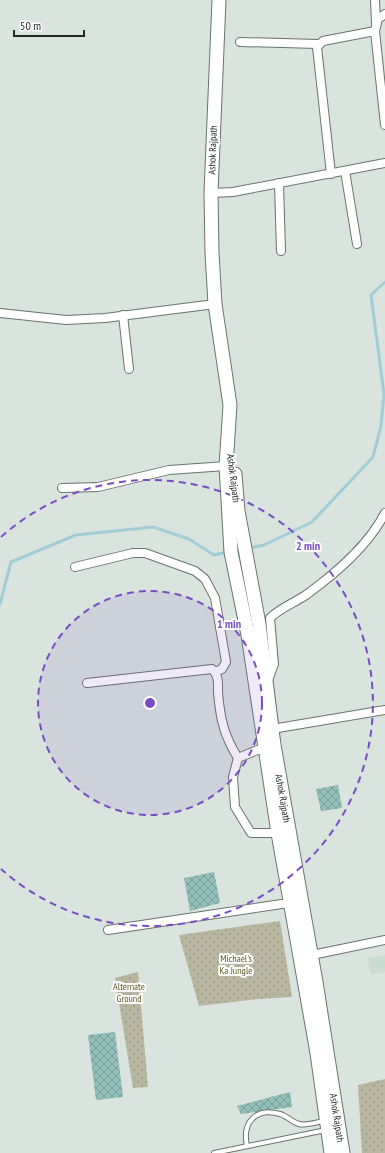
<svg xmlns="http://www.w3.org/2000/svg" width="385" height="1153" font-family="'PT Sans Narrow',sans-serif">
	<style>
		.built { fill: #c8dcd0 }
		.park { fill: url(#park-dots) }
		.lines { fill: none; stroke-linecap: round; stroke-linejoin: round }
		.stream { stroke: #a2cdd7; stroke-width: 3 }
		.building { fill: url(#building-cross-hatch) }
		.service-casing { stroke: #68736d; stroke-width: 6 }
		.minor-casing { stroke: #68736d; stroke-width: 10 }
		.primary-casing { stroke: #68736d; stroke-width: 15 }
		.service { stroke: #fff; stroke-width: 4 }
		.minor { stroke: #fff; stroke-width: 8 }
		.primary { stroke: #fff; stroke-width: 13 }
		.ring { fill: none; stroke: #7a4dc6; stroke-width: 2; stroke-dasharray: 7 5 }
		.labels { text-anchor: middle; stroke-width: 4; stroke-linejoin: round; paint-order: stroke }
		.street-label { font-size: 10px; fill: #222724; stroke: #fff }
		.park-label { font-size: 10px; fill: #5e5920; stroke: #fff }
		.centre { fill: #7a4dc6; stroke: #fff; stroke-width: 2 }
		.ring-label { font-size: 12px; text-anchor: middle; font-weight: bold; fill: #7a4dc6; stroke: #fff; stroke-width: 4; stroke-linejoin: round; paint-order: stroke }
	</style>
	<defs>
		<pattern id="park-dots" width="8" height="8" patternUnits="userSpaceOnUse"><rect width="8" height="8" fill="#b8b69f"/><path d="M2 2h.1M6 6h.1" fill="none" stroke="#9e9c89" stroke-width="1.8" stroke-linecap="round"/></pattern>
		<pattern id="building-cross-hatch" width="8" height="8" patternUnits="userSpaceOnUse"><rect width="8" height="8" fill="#92bfb9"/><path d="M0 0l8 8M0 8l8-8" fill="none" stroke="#779b96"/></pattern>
	</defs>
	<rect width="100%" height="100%" fill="#d8e4dd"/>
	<polygon class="built" points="385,955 385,972 371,975 368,958"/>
	<g class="park">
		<polygon points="280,921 292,997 258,999 199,1006 179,935"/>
		<polygon points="138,972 148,1087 133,1088 115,978"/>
		<polygon points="385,1079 385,1153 362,1153 358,1085"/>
	</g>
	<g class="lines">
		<g class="stream">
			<polyline points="249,548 264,545 312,522 373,457 381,426 384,394 371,295 385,282"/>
			<polyline points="0,604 11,562 76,535 153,527 189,539 214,555 228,552"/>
		</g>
	</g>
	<g class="building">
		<polygon points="338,785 342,808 321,811 316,789"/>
		<polygon points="214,872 220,903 190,911 184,878"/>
		<polygon points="115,1032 123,1097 96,1100 88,1035"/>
		<polygon points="290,1092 292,1107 241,1114 237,1106"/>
	</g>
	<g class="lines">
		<g class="service-casing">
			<g id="service">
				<path d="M247 1146C242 1123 255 1107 280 1114 287 1116 292 1122 299 1124 306 1126 317 1122 324 1121"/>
				<polyline points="214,1153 326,1130"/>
			</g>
		</g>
		<g class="minor-casing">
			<g id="minor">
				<polyline points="375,0 376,23"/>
				<polyline points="385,14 378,19 375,31 385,125"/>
				<polyline points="240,42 319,44"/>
				<polyline points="345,171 357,244"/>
				<polyline points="331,174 317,47 323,41 375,31"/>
				<polyline points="279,183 281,251"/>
				<polyline points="211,193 233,192 385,163"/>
				<polyline points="0,313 66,320 105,318 215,304"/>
				<polyline points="123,315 129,369"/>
				<polyline points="62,488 98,487 169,470 226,466"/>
				<polyline points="75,567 133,553 145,553 195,571 205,579 215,598 226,662 222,669 215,672"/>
				<path d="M268 680 274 664 270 618C280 608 294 603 306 595 336 573 368 546 385 513"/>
				<path d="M87 683 212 669C219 675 218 684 218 692 220 718 224 736 238 758"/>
				<polyline points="272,729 385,710"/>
				<polyline points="267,746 238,758 233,777 235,807 251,833 278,833"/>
				<polyline points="108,930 295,902"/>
				<polyline points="307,956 385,940"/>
			</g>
		</g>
		<g class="primary-casing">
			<g id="primary">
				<polyline points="219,0 211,193 212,253 215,304 230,405 226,466 231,552 248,635 278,833 317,1053 331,1153"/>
				<path id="s1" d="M235 474 238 511 259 624 274 745 316 982 343 1153"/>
			</g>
		</g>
		<use href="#service" class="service"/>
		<use href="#minor" class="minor"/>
		<use href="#primary" class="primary"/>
	</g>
	<circle cx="150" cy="703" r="112" fill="#7a4dc6" fill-opacity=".12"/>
	<g class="ring">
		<circle cx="150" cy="703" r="112"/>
		<path d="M1 537A223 223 0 1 1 1 869"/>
	</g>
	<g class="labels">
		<g class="street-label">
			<text transform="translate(212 150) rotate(-88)" y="4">Ashok Rajpath</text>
			<text transform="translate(234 478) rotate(83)" y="4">Ashok Rajpath</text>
			<text dy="4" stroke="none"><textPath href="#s1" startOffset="328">Ashok Rajpath</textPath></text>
			<text dy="4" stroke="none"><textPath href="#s1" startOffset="652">Ashok Rajpath</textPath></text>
		</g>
		<g class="park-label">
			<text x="236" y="962">Michael's<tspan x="236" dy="12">Ka Jungle</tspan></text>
			<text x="129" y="990">Alternate<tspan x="129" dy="12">Ground</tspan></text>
		</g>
	</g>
	<circle cx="150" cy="703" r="6" class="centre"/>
	<g class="ring-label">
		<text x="308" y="550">2 min</text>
		<text x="229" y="628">1 min</text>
	</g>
	<path d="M14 30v6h70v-6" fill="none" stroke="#222724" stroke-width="2"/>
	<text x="20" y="30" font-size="12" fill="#222724" stroke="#ffffff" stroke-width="3" paint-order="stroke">50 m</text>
</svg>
